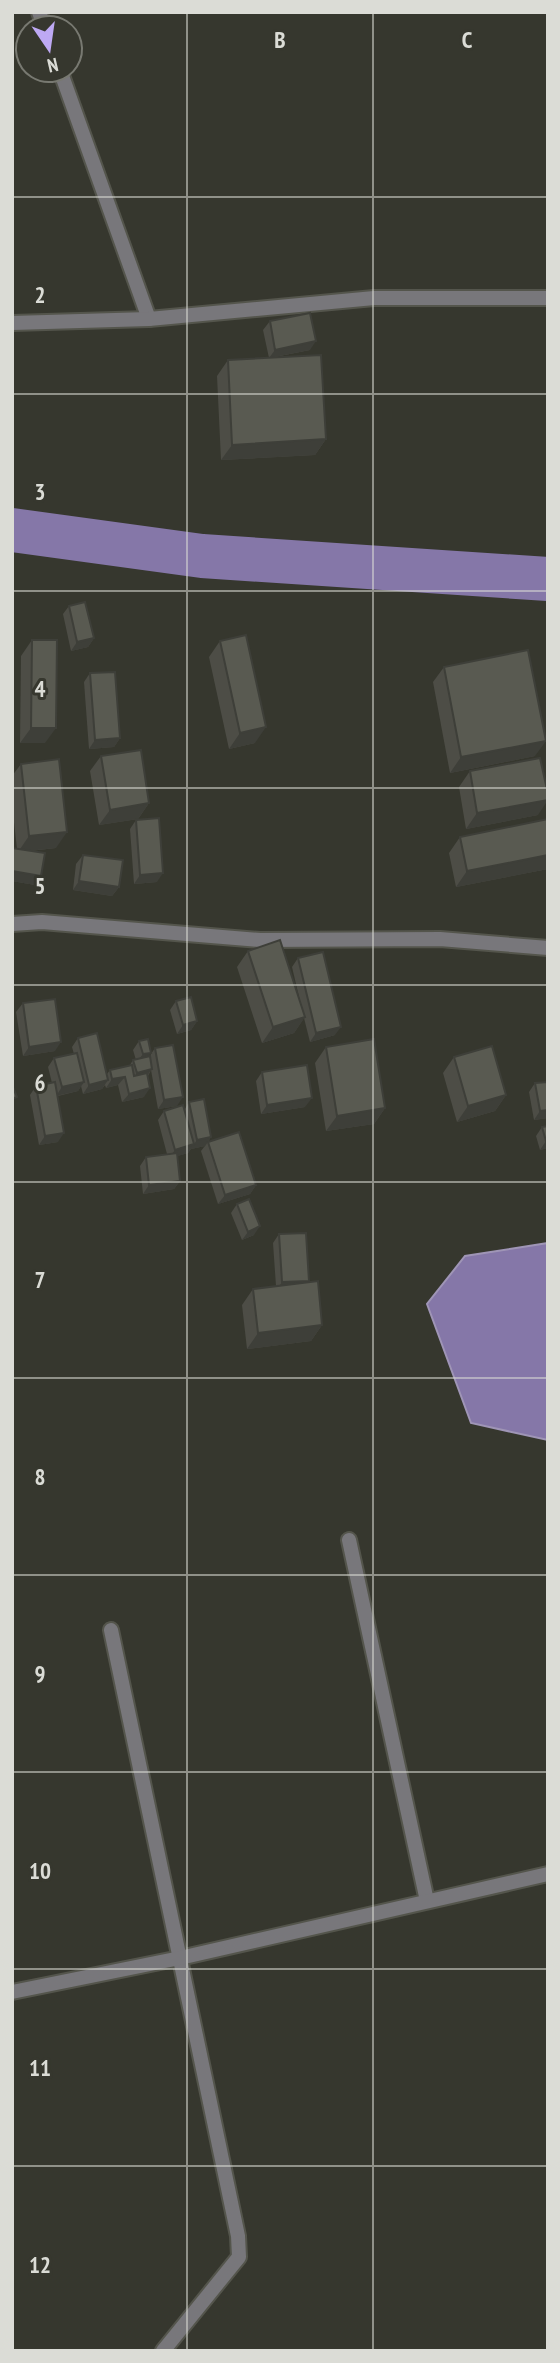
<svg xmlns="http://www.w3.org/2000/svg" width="560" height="2363" font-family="'PT Sans Narrow',sans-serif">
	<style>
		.water { fill: #8577a8; stroke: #9f95b6; stroke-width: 2 }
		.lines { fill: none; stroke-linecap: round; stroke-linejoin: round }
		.canal { stroke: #8577a8; stroke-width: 44 }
		.lane-casing { stroke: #54554c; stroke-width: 18 }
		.street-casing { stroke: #54554c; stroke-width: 18 }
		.lane { stroke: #78777b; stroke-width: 14 }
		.street { stroke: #78777b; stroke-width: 14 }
		.wall { fill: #4d4d46 }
		.shaded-wall { fill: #3e3f39 }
		.building { fill: #595a51; stroke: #3e3f39; stroke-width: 2 }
		.grid { fill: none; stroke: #dbdcd6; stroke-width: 2; stroke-opacity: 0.55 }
		.grid-label { font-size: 23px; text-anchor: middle; font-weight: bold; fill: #dbdcd6; stroke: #36372e; stroke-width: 6; stroke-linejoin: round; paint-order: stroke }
	</style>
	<rect width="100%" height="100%" fill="#36372e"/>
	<polygon class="water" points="548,1243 548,1440 471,1423 427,1304 465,1256"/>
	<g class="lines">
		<polyline class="canal" points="12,530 202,556 548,579"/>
		<g class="lane-casing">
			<g id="lane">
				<polyline points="349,1540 427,1901"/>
				<polyline points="111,1630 238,2236 239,2257 163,2351"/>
				<polyline points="12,1992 180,1958 548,1874"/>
			</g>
		</g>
		<g class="street-casing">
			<g id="street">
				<polyline points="39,12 45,28"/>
				<polyline points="60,70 149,319"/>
				<polyline points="12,323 149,319 374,298 548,298"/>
				<polyline points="12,924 42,922 260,940 440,939 548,948"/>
			</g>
		</g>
		<use href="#lane" class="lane"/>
		<use href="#street" class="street"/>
	</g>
	<g class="wall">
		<polygon points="270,321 310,350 270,358 326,439 315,455 221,460 217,376 228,360 269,358 263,330"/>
		<polygon points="69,606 94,638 88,647 71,651 63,614"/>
		<polygon points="32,640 45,743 20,743 21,656"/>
		<polygon points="220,641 255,743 229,749 209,657"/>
		<polygon points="444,667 535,756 450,773 433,682"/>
		<polygon points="90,673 120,738 114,747 89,749 84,682"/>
		<polygon points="101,756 149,803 138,819 99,825 90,771"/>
		<polygon points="21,764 56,848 30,851 35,885 12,881 12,848 17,849 12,804 12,776"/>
		<polygon points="470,771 538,815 466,829 459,787"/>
		<polygon points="548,819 548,869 456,887 449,853 460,837"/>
		<polygon points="136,820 157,882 134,884 130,829"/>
		<polygon points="83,855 119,887 112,896 73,890 76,864"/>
		<polygon points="248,951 300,1001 292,967 298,958 335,1035 310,1042 304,1018 294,1033 262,1043 237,967"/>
		<polygon points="176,1001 197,1021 191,1030 177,1034 170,1010"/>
		<polygon points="23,1003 55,1051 23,1056 16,1012"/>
		<polygon points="78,1038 107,1074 110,1070 130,1065 133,1060 136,1060 133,1050 139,1041 149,1057 155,1048 177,1106 158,1109 151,1070 148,1076 144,1097 122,1102 118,1085 106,1088 105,1085 102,1089 83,1094 81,1086 78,1091 58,1096 58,1142 39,1145 30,1095 36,1086 52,1083 48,1067 54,1058 74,1054 72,1047"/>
		<polygon points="326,1047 385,1108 374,1124 326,1131 315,1063"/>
		<polygon points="454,1057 506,1095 495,1111 457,1122 443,1073"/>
		<polygon points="262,1072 305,1107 261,1114 256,1081"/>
		<polygon points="535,1083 548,1118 534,1120 529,1092"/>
		<polygon points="189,1102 211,1137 205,1146 191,1149 188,1153 177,1156 180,1181 174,1189 143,1194 140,1166 146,1157 167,1154 158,1120 164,1111 185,1109"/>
		<polygon points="542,1127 548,1148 540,1150 536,1136"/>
		<polygon points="208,1142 256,1185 250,1194 218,1204 201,1151"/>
		<polygon points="237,1204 254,1235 242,1240 231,1213"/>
		<polygon points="279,1234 308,1283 322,1325 311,1341 247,1349 242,1305 253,1289 276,1286 273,1243"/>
	</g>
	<g class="shaded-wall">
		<polygon points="316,341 310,350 269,358 275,350"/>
		<polygon points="326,439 315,455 221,460 232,445"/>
		<polygon points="94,638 88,647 71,651 77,642"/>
		<polygon points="266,727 255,743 229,749 240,733"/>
		<polygon points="31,728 56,728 45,743 20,743"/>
		<polygon points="120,738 114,747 89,749 95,740"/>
		<polygon points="546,741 535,756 450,773 461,757"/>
		<polygon points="548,800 538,815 466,829 477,813"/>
		<polygon points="149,803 138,819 99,825 110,810"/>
		<polygon points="67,832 56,848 18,852 29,836"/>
		<polygon points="548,855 548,869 456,887 467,871"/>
		<polygon points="12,871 41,876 35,885 12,881"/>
		<polygon points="163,873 157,882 134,884 140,875"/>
		<polygon points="79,881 119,887 112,896 73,890"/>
		<polygon points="305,1017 294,1033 262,1043 273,1027"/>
		<polygon points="197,1021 191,1030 177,1034 183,1025"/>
		<polygon points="341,1027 335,1035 310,1042 316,1033"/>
		<polygon points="61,1042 55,1051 23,1056 29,1047"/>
		<polygon points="151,1053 145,1062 136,1063 143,1054"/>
		<polygon points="152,1069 146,1077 131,1082 137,1073"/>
		<polygon points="125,1077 118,1085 106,1088 112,1079"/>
		<polygon points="108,1080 102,1089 83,1094 89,1085"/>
		<polygon points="84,1082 78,1091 56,1096 62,1087"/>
		<polygon points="150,1088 144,1097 122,1102 129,1094"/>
		<polygon points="506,1095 495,1111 457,1122 468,1106"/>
		<polygon points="183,1097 177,1106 158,1109 164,1100"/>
		<polygon points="312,1098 305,1107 261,1114 267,1105"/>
		<polygon points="385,1108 374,1124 326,1131 337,1116"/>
		<polygon points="548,1110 548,1118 534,1120 540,1111"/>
		<polygon points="64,1133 58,1142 39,1145 45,1136"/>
		<polygon points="211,1137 205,1146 191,1149 188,1153 168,1159 175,1150 194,1144 197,1140"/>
		<polygon points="546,1141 548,1141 548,1148 540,1150"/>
		<polygon points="180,1181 174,1189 143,1194 149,1185"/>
		<polygon points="256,1185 250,1194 218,1204 225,1195"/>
		<polygon points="260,1226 254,1235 242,1240 248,1232"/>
		<polygon points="309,1281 303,1289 276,1291 282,1282"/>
		<polygon points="322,1325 311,1341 247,1349 258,1333"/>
	</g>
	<g class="building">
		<polygon points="310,313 316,341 275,350 270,321"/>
		<polygon points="321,355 326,439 232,445 228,360"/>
		<polygon points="85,602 94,638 77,642 69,606"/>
		<polygon points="246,635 266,727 240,733 220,641"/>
		<polygon points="32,640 57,640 56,728 31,728"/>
		<polygon points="528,650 546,741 461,757 444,667"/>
		<polygon points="115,672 120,738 95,740 90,673"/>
		<polygon points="141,750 149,803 110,810 101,756"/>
		<polygon points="540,758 548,794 548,800 477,813 470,771"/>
		<polygon points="59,759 67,832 29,836 21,764"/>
		<polygon points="159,818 163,873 140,875 136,820"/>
		<polygon points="548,819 548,855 467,871 460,837"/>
		<polygon points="12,848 45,853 41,876 12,871"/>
		<polygon points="83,855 123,860 119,887 79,881"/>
		<polygon points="280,940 305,1017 273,1027 248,951"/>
		<polygon points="323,952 341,1027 316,1033 298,958"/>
		<polygon points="191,997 197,1021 183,1025 176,1001"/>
		<polygon points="55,999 61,1042 29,1047 23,1003"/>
		<polygon points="97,1033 108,1080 89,1085 78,1038"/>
		<polygon points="148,1039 151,1053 143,1054 139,1041"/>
		<polygon points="374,1039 385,1108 337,1116 326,1047"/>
		<polygon points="173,1045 183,1097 164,1100 155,1048"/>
		<polygon points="492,1046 506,1095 468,1106 454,1057"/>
		<polygon points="77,1053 84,1082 62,1087 54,1058"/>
		<polygon points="150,1056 152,1069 137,1073 133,1060"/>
		<polygon points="132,1065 134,1076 147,1073 150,1088 129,1094 125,1077 112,1079 110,1070"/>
		<polygon points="307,1065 312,1098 267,1105 262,1072"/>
		<polygon points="55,1082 64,1133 45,1136 36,1086"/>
		<polygon points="548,1082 548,1110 540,1111 535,1083"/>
		<polygon points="12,1085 17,1097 12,1099"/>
		<polygon points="204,1099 211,1137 197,1140 189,1102"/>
		<polygon points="183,1105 194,1144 175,1150 164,1111"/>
		<polygon points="548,1126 548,1141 546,1141 542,1127"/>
		<polygon points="239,1132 256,1185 225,1195 208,1142"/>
		<polygon points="177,1153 180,1181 149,1185 146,1157"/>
		<polygon points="249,1199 260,1226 248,1232 237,1204"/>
		<polygon points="306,1233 309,1281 282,1282 279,1234"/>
		<polygon points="318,1281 322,1325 258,1333 253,1289"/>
	</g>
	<path class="grid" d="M187 12V2351M373 12V2351M12 197H548M12 394H548M12 591H548M12 788H548M12 985H548M12 1182H548M12 1378H548M12 1575H548M12 1772H548M12 1969H548M12 2166H548"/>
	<g class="grid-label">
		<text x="280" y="48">B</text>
		<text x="467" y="48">C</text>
		<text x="40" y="303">2</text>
		<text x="40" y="500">3</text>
		<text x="40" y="697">4</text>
		<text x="40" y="894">5</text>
		<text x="40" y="1091">6</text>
		<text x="40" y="1288">7</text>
		<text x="40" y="1485">8</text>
		<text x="40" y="1682">9</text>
		<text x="40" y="1879">10</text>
		<text x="40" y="2076">11</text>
		<text x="40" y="2273">12</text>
	</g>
	<rect width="560" height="2363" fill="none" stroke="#dbdcd6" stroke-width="28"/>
	<g transform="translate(49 49) rotate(167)"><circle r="33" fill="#36372e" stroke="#787971" stroke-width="2"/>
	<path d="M0-5L12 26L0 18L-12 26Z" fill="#bea9f4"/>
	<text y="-10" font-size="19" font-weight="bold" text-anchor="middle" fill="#dbdcd6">N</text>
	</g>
</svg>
